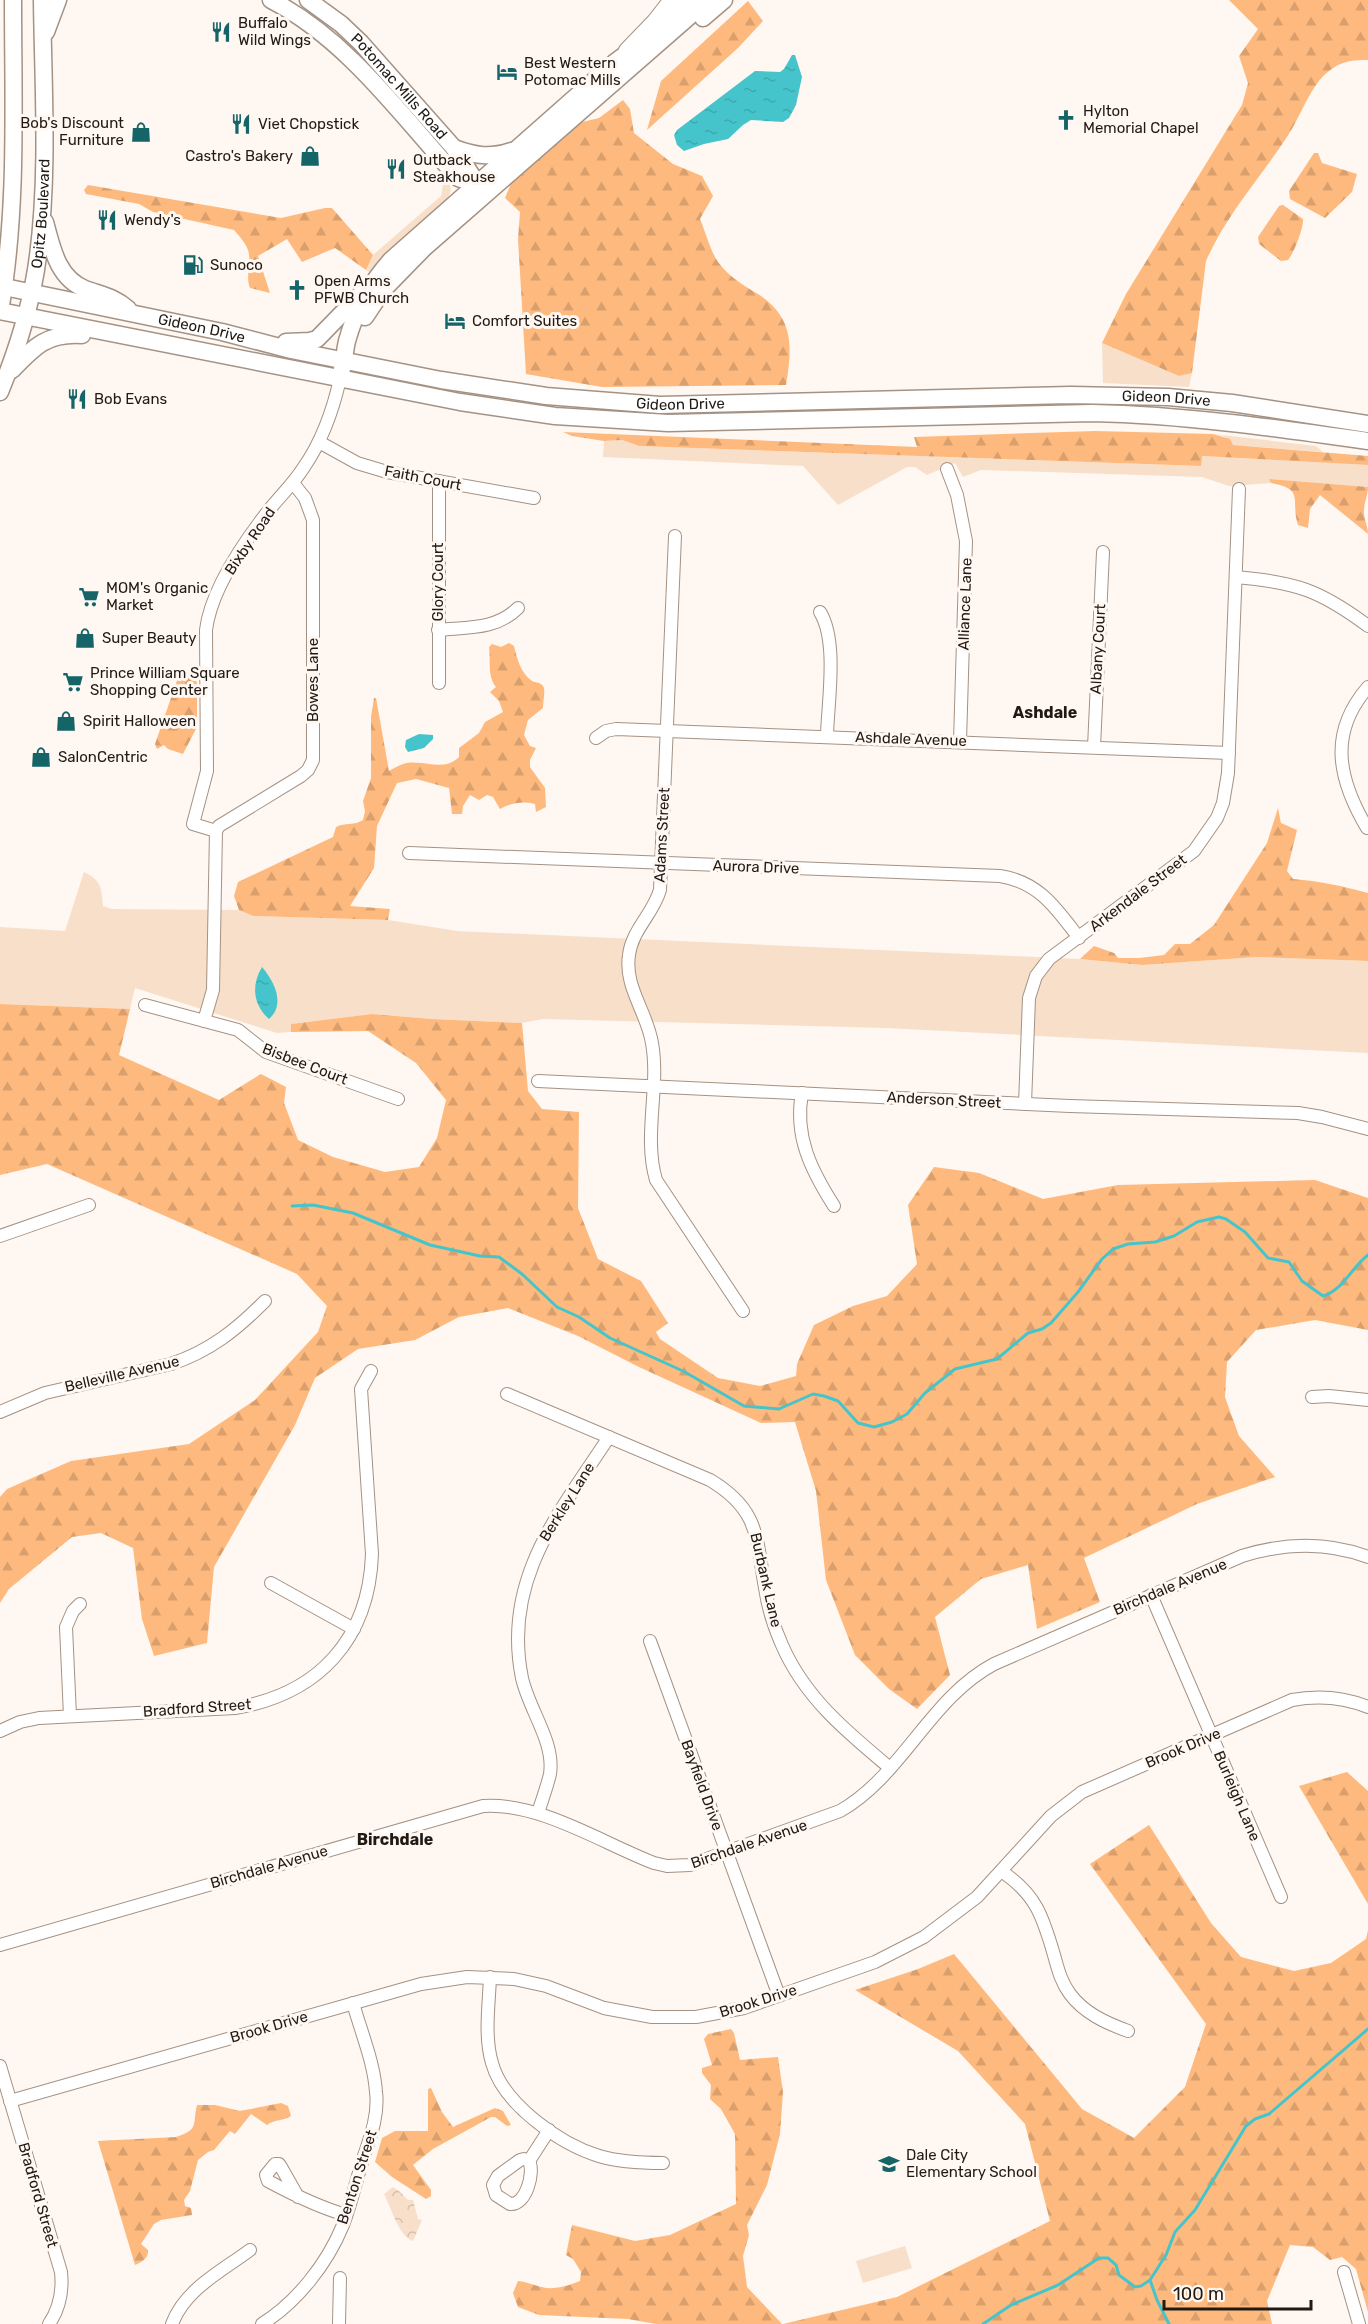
<svg xmlns="http://www.w3.org/2000/svg" width="1368" height="2324" font-family="Rubik,sans-serif">
	<style>
		.grass { fill: #f8dfc9 }
		.forest { fill: url(#forest-firs) }
		.park { fill: url(#park-crowns) }
		.water { fill: url(#water-ripples) }
		.lines { fill: none; stroke-linecap: round; stroke-linejoin: round }
		.stream { stroke: #45c5cb; stroke-width: 3 }
		.street-casing { stroke: #a49284; stroke-width: 14 }
		.secondary-casing { stroke: #a49284; stroke-width: 19 }
		.highway-casing { stroke: #a49284; stroke-width: 23 }
		.street { stroke: #fff; stroke-width: 12 }
		.secondary { stroke: #fff; stroke-width: 16 }
		.highway { stroke: #fff; stroke-width: 21 }
		.labels { text-anchor: middle; stroke-width: 6; stroke-linejoin: round; paint-order: stroke }
		.poi-label { font-size: 15px; fill: #211a14; stroke: #fff7f1; text-anchor: start }
		.street-label { font-size: 15px; fill: #211a14; stroke: #fff7f1 }
		.neighbourhood-label { font-size: 16px; font-weight: bold; fill: #211a14; stroke: #fff7f1 }
	</style>
	<defs>
		<pattern id="forest-firs" width="22" height="20" patternUnits="userSpaceOnUse" patternTransform="scale(1.5)"><rect width="22" height="20" fill="#feba7e"/><path d="M5 1l3.5 6h-7zM16 11l3.5 6h-7z" fill="#d99f6c"/></pattern>
		<pattern id="park-crowns" width="20" height="18" patternUnits="userSpaceOnUse" patternTransform="scale(1.5)"><rect width="20" height="18" fill="#f8dfc9"/><path d="M2 6a3 3 0 1 1 6 0M12 15a3 3 0 1 1 6 0" fill="none" stroke="#d4bfac"/></pattern>
		<pattern id="water-ripples" width="26" height="14" patternUnits="userSpaceOnUse" patternTransform="scale(1.5)"><rect width="26" height="14" fill="#45c5cb"/><path d="M2 4q2-2 4 0t4 0M15 11q2-2 4 0t4 0" fill="none" stroke="#3ca9ad"/></pattern>
	</defs>
	<rect width="100%" height="100%" fill="#fff7f1"/>
	<g class="grass">
		<polygon points="448,180 451,190 446,203 370,273 366,270 373,255 441,196 443,185"/>
		<polygon points="1102,343 1179,376 1192,373 1189,387 1103,383"/>
		<polygon points="1213,434 1316,446 1323,452 1233,445 1223,436"/>
		<polygon points="622,440 639,446 1201,466 1201,456 1368,465 1368,487 1270,479 1271,483 1229,486 1202,477 981,470 963,477 955,463 927,475 915,467 907,467 838,505 803,466 603,457 604,441"/>
		<path d="M84 872C102 881 101 887 103 906L112 909 239 910 253 916 388 920 457 931 1080 959 1142 965 1257 957 1368 961V1053L886 1028 543 1019 522 1023 432 1019 372 1014 291 1024V1032L277 1033 135 988 130 1009 0 1004V927L65 931Z"/>
		<polygon points="905,2246 912,2268 863,2283 856,2261"/>
	</g>
	<g class="forest">
		<path d="M1229 0H1368V60C1353 60 1341 61 1329 71 1311 84 1300 118 1287 137 1260 178 1226 215 1206 261L1192 373 1179 376 1102 343 1126 294 1242 105 1248 83 1239 56 1258 29Z"/>
		<polygon points="748,1 763,21 738,48 647,130 661,81"/>
		<path d="M623 100 630 109 634 133 673 164 702 176 713 196 700 219C706 233 710 250 718 262 728 276 744 286 758 294 795 318 792 348 786 385L602 387 526 374 518 239 520 212 505 198 511 183 574 124 599 118Z"/>
		<polygon points="1314,153 1318,153 1322,163 1357,174 1352,192 1325,218 1290,199 1289,191"/>
		<path d="M88 185 281 218 325 208H332L373 255 366 270 335 248 302 262 287 239 258 256 270 293 250 288C245 276 252 262 248 250 245 242 239 236 234 230L153 212 139 204 86 194 84 190Z"/>
		<path d="M1283 205 1303 219C1304 227 1294 253 1288 260L1281 261 1259 244 1258 237 1279 206Z"/>
		<polygon points="1095,431 1213,434 1230,439 1233,445 1368,456 1368,465 1202,456 1201,466 639,446 622,440 604,441 572,436 563,432 917,447 914,437"/>
		<path d="M1269 479 1368 487C1368 496 1364 502 1364 510 1363 518 1368 525 1368 534L1320 495 1310 509 1308 528 1298 525C1290 501 1306 489 1271 483Z"/>
		<path d="M509 643 514 646C517 658 520 672 532 681 536 683 542 682 544 688 545 693 543 703 543 708L528 720 524 735 530 746 536 748 530 760V767L545 788 546 807 536 812 535 804C523 801 510 803 500 809L493 797 487 795 479 800 470 795 463 806 462 814H452L449 788 416 779 397 783 377 826 374 868 350 906 390 909 388 920 253 916 239 910 234 896 238 882 333 837 336 827C345 822 354 826 363 820L365 811 363 801 371 778V717L374 698H376L389 771C394 768 401 764 407 763 424 760 445 772 459 757V748L479 733 485 722 503 712 499 701 490 692 496 687C487 676 491 660 489 647L492 644 501 647Z"/>
		<polygon points="181,669 195,678 197,683 197,727 183,754 168,749 164,745 157,749 155,744"/>
		<path d="M1278 808 1281 823 1297 830 1287 871 1293 879C1319 881 1343 886 1368 893V961L1257 957 1142 965 1080 959 1094 946 1114 953 1118 958H1139L1164 955 1175 944H1190L1214 925 1267 843Z"/>
		<polygon points="0,1004 130,1009 119,1055 219,1100 261,1074 286,1087 284,1103 298,1140 333,1157 385,1172 419,1167 437,1138 446,1100 416,1063 368,1031 291,1032 291,1024 372,1014 432,1019 522,1023 528,1091 542,1109 579,1112 578,1208 598,1259 641,1281 668,1323 656,1332 660,1339 718,1378 760,1386 796,1376 797,1364 814,1325 853,1306 887,1296 917,1264 908,1205 934,1167 979,1173 1043,1199 1118,1185 1315,1180 1368,1198 1368,1330 1315,1320 1256,1330 1227,1362 1225,1397 1239,1436 1275,1477 1197,1504 1084,1558 1100,1602 1037,1629 1028,1565 981,1579 935,1617 950,1675 917,1709 889,1689 855,1655 826,1580 816,1491 795,1422 761,1423 639,1367 578,1336 508,1308 459,1317 415,1340 358,1349 315,1378 295,1425 214,1567 207,1643 154,1656 142,1619 133,1548 101,1533 72,1537 9,1589 0,1603 0,1497 7,1489 71,1461 189,1444 255,1400 318,1332 327,1306 297,1274 47,1164 0,1175"/>
		<polygon points="1347,1772 1368,1791 1368,1904 1299,1786"/>
		<polygon points="1149,1825 1211,1923 1241,1957 1294,1971 1331,1963 1366,1939 1368,1930 1368,2312 1356,2269 1342,2257 1330,2260 1313,2247 1290,2245 1267,2301 1272,2324 783,2324 897,2297 1050,2221 1025,2124 958,2051 855,1990 918,1969 954,1954 1082,2109 1134,2138 1185,2087 1206,2024 1090,1864"/>
		<path d="M731 2029 734 2033 740 2060 778 2057 783 2092 780 2134 767 2185 747 2225 749 2235 743 2256 747 2287 782 2324H656L628 2319 539 2315 518 2307 513 2293 518 2281C528 2282 536 2286 546 2288 558 2289 570 2285 580 2281L581 2272 573 2259 566 2255 572 2225 635 2241 670 2235 736 2204 735 2134 721 2109 710 2099 711 2085 702 2073V2068L712 2065 704 2039 708 2034Z"/>
		<polygon points="431,2088 442,2112 453,2127 495,2108 503,2111 511,2125 507,2126 495,2117 491,2117 433,2149 413,2165 431,2190 431,2196 426,2199 392,2177 375,2162 382,2138 395,2131 428,2131 428,2089"/>
		<path d="M281 2103 288 2106 291 2116C284 2121 275 2119 267 2125L251 2114 235 2134 230 2131 214 2150 208 2152 198 2160 190 2191 184 2200 185 2206 191 2208 192 2215 161 2220 154 2224 141 2244 148 2250C149 2258 142 2262 135 2265L98 2141 176 2137C200 2129 192 2125 197 2105H215L240 2111Z"/>
	</g>
	<path class="park" d="M393 2187 398 2190 408 2200H413L418 2219 422 2220 413 2241C399 2237 391 2207 384 2194Z"/>
	<g class="water">
		<polygon points="792,55 795,55 802,77 796,105 789,118 783,122 751,120 743,125 728,139 704,144 684,151 677,145 674,135 677,130 755,71 780,72 784,69"/>
		<polygon points="419,734 433,735 433,739 424,748 408,752 405,747 406,740"/>
		<path d="M262 967C274 981 286 1004 269 1019 253 1005 251 985 262 967Z"/>
	</g>
	<g class="lines">
		<g class="stream">
			<path d="M292 1206 313 1205 353 1213 430 1245 480 1256 499 1257 522 1274 557 1307 579 1317 610 1338 683 1371 744 1406 779 1409 813 1394 824 1396 838 1401 858 1423 874 1427 892 1422 907 1414 925 1393 955 1369 997 1359 1028 1333 1042 1329 1051 1323 1078 1292 1102 1259 1113 1249 1128 1244 1155 1242 1174 1236 1197 1222 1219 1217 1226 1219 1245 1232 1268 1258 1289 1262 1302 1281 1323 1296C1343 1290 1352 1267 1368 1255"/>
			<polyline points="1150,2280 1157,2300 1169,2324"/>
			<polyline points="983,2324 1011,2305 1058,2285 1099,2258 1108,2258 1116,2265 1119,2275 1135,2287 1141,2286 1150,2280 1166,2255 1175,2232 1195,2210 1246,2126 1255,2119 1269,2114 1368,2029"/>
		</g>
		<g class="street-casing">
			<g id="street">
				<polyline points="319,442 357,463 387,472 534,498"/>
				<polyline points="947,469 957,495 966,541 960,741"/>
				<path d="M675 536 660 890C653 914 632 930 629 955 624 987 647 1012 652 1043 660 1088 643 1135 656 1180L743 1311"/>
				<path d="M1236 577C1295 582 1320 590 1368 626"/>
				<path d="M820 612C838 641 828 701 827 735"/>
				<path d="M438 630C467 627 496 630 518 608"/>
				<polyline points="439,683 439,481"/>
				<polyline points="596,738 606,731 616,729 1229,753"/>
				<polyline points="1094,747 1103,552"/>
				<path d="M1367 828C1338 779 1328 733 1368 687"/>
				<path d="M216 831 193 824 207 771 206 630C211 589 244 542 269 510 281 495 294 483 304 467 322 441 333 410 340 379"/>
				<polyline points="216,831 219,826 301,776 308,770 313,760 313,520 305,498 293,483"/>
				<path d="M409 853 1000 876C1039 882 1056 908 1079 938"/>
				<polyline points="145,1005 238,1030 266,1052 398,1099"/>
				<polyline points="204,1021 213,990 216,831"/>
				<polyline points="538,1081 1070,1106 1298,1113 1322,1117 1368,1129"/>
				<path d="M802 1093C794 1136 811 1170 834 1206"/>
				<polyline points="1025,1104 1029,998 1036,976 1049,959 1194,851 1217,818 1223,803 1228,773 1239,489"/>
				<polyline points="0,1236 89,1205"/>
				<path d="M507 1394 710 1480C760 1510 756 1538 765 1588 768 1608 774 1627 782 1645 805 1698 847 1732 890 1768"/>
				<polyline points="1312,1397 1329,1396 1368,1400"/>
				<path d="M0 1412 45 1393 171 1364C210 1351 236 1330 265 1301"/>
				<polyline points="271,1583 354,1629"/>
				<polyline points="1151,1595 1281,1897"/>
				<polyline points="650,1641 779,1996"/>
				<polyline points="70,1716 66,1627 73,1611 80,1604"/>
				<path d="M0 1731 20 1722 39 1718 235 1708C319 1694 369 1639 372 1554L361 1389 371 1371"/>
				<path d="M538 1813C542 1800 547 1787 550 1774 555 1742 529 1710 522 1678 502 1580 559 1513 609 1437"/>
				<path d="M1001 1871C1036 1894 1043 1917 1054 1955 1058 1969 1061 1982 1070 1994 1084 2013 1106 2023 1128 2031"/>
				<path d="M0 1945 483 1806C539 1802 602 1843 654 1863L667 1866 690 1865 840 1811C902 1776 930 1698 994 1664L1242 1556C1284 1543 1326 1541 1368 1557"/>
				<path d="M490 1977C489 2005 484 2036 492 2063 503 2104 560 2144 599 2156 619 2162 642 2163 663 2163"/>
				<path d="M0 2066 61 2272C63 2291 60 2308 49 2324"/>
				<path d="M10 2101 421 1984 467 1977 514 1979 546 1986 604 2008 652 2017H696L744 2008 875 1962 924 1937 977 1897 1051 1816 1082 1792 1292 1700C1319 1695 1343 1697 1368 1707"/>
				<path d="M524 2159 529 2161C535 2172 526 2206 510 2204L496 2195 493 2185 498 2176 520 2160Z"/>
				<polyline points="529,2161 549,2130"/>
				<path d="M298 2197 281 2167 279 2164H275L266 2175 268 2181C294 2195 318 2207 346 2215"/>
				<polyline points="1344,2272 1359,2324"/>
				<path d="M172 2324C185 2289 222 2271 250 2250"/>
				<path d="M262 2324C297 2302 327 2264 343 2225 351 2204 356 2181 363 2159 370 2138 379 2115 376 2092 374 2062 361 2032 353 2003"/>
				<polyline points="339,2324 340,2278"/>
			</g>
		</g>
		<g class="secondary-casing">
			<g id="secondary">
				<path d="M271 0C347 39 402 116 458 178L476 184"/>
				<path id="s1" d="M308 0 341 24 361 43 454 148 480 188"/>
				<polyline points="703,18 724,0"/>
				<polyline points="46,32 58,0"/>
				<path d="M454 148C475 156 490 158 511 151"/>
				<path d="M45 222C52 247 57 278 85 289 101 295 115 297 128 309"/>
				<path id="s2" d="M0 286 222 332 291 350 441 380 546 396 660 405 1071 395 1168 397 1232 403 1368 424"/>
				<path d="M0 311 460 402 555 416 668 423 1092 413C1185 415 1276 428 1368 441"/>
				<path d="M0 311C18 209 13 104 13 0"/>
				<polyline points="365,317 383,290 424,248 708,0"/>
				<polyline points="286,342 310,341 317,339 361,294"/>
				<path d="M342 369C344 360 345 350 347 341 356 309 369 285 391 260L614 63 672 20 695 0"/>
				<path d="M12 370C35 346 47 333 82 335"/>
				<path id="s3" d="M0 392C18 348 32 303 38 256 49 172 43 85 42 0"/>
			</g>
		</g>
		<g class="highway-casing">
			<polyline id="highway" points="629,52 657,23 675,0"/>
		</g>
		<use href="#street" class="street"/>
		<use href="#secondary" class="secondary"/>
		<use href="#highway" class="highway"/>
	</g>
	<defs>
		<g id="restaurant-bare" transform="scale(1.62)"><path d="M-5-6h1v4h1v-4h1v4h1v-4h1v5L-1.5 .5V6h-2V.5L-5-1ZM5-6V6H3V1.5H1.5Q1.5-4 5-6Z" fill="#156468" stroke="#fff7f1" stroke-width="2.5" paint-order="stroke"/></g>
		<g id="hotel-bare" transform="scale(1.62)"><path d="M-6-4.5h1.5V1H6V5H4.5V3h-9V5H-6ZM-4 0a1.8 1.8 0 1 1 3.6 0ZM.5 0V-2.5h3Q6-2.5 6 0Z" fill="#156468" stroke="#fff7f1" stroke-width="2.5" paint-order="stroke"/></g>
		<g id="church-bare" transform="scale(1.62)"><path d="M-1.2-6h2.4v3.5h3.3v2.4h-3.3V6h-2.4V-.1h-3.3v-2.4h3.3Z" fill="#156468" stroke="#fff7f1" stroke-width="2.5" paint-order="stroke"/></g>
		<g id="shop-bare" transform="scale(1.62)"><path d="M-5-2.5h2.3a2.7 3.5 0 0 1 5.4 0H5L5.5 6h-11ZM-1.5-2.5h3a1.5 2.3 0 0 0-3 0Z" fill="#156468" stroke="#fff7f1" stroke-width="2.5" paint-order="stroke"/></g>
		<g id="fuel-bare" transform="scale(1.62)"><path d="M-5.5-6h7V0h2V4h1.3V-2.5L3-4.5l.8-.8L6-3V5H2.5V1h-1V6h-7ZM-4.2-4.7v3.2H.2V-4.7Z" fill="#156468" stroke="#fff7f1" stroke-width="2.5" paint-order="stroke"/></g>
		<g id="supermarket-bare" transform="scale(1.62)"><path d="M-6-5.5h2.5l.6 2H6L4.5 2H-2.5L-4.4-4H-6ZM-1.5 3.2a1.3 1.3 0 1 0 .1 0ZM3 3.2a1.3 1.3 0 1 0 .1 0Z" fill="#156468" stroke="#fff7f1" stroke-width="2.5" paint-order="stroke"/></g>
		<g id="school-bare" transform="scale(1.62)"><path d="M0-5L7-2L0 1L-7-2ZM-4 1L0 2.5L4 1V4Q0 6-4 4Z" fill="#156468" stroke="#fff7f1" stroke-width="2.5" paint-order="stroke"/></g>
	</defs>
	<g fill-rule="evenodd">
		<use href="#restaurant-bare" x="221" y="32"/>
		<use href="#hotel-bare" x="507" y="72"/>
		<use href="#church-bare" x="1066" y="120"/>
		<use href="#restaurant-bare" x="241" y="124"/>
		<use href="#shop-bare" x="141" y="132"/>
		<use href="#shop-bare" x="310" y="156"/>
		<use href="#restaurant-bare" x="396" y="169"/>
		<use href="#restaurant-bare" x="107" y="220"/>
		<use href="#fuel-bare" x="193" y="265"/>
		<use href="#church-bare" x="297" y="290"/>
		<use href="#hotel-bare" x="455" y="321"/>
		<use href="#restaurant-bare" x="77" y="399"/>
		<use href="#supermarket-bare" x="89" y="597"/>
		<use href="#shop-bare" x="85" y="638"/>
		<use href="#supermarket-bare" x="73" y="682"/>
		<use href="#shop-bare" x="66" y="721"/>
		<use href="#shop-bare" x="41" y="757"/>
		<use href="#school-bare" x="889" y="2164"/>
	</g>
	<g class="labels">
		<g class="poi-label">
			<text x="238" y="28">Buffalo<tspan x="238" dy="17">Wild Wings</tspan></text>
			<text x="524" y="68">Best Western<tspan x="524" dy="17">Potomac Mills</tspan></text>
			<text x="1083" y="116">Hylton<tspan x="1083" dy="17">Memorial Chapel</tspan></text>
			<text x="124" y="128" text-anchor="end">Bob's Discount<tspan x="124" dy="17">Furniture</tspan></text>
			<text x="258" y="129">Viet Chopstick</text>
			<text x="293" y="161" text-anchor="end">Castro's Bakery</text>
			<text x="413" y="165">Outback<tspan x="413" dy="17">Steakhouse</tspan></text>
			<text x="124" y="225">Wendy's</text>
			<text x="210" y="270">Sunoco</text>
			<text x="314" y="286">Open Arms<tspan x="314" dy="17">PFWB Church</tspan></text>
			<text x="472" y="326">Comfort Suites</text>
			<text x="94" y="404">Bob Evans</text>
			<text x="106" y="593">MOM's Organic<tspan x="106" dy="17">Market</tspan></text>
			<text x="102" y="643">Super Beauty</text>
			<text x="90" y="678">Prince William Square<tspan x="90" dy="17">Shopping Center</tspan></text>
			<text x="83" y="726">Spirit Halloween</text>
			<text x="58" y="762">SalonCentric</text>
			<text x="906" y="2160">Dale City<tspan x="906" dy="17">Elementary School</tspan></text>
		</g>
		<g class="street-label">
			<text dy="5" stroke="none"><textPath href="#s1" startOffset="126">Potomac Mills Road</textPath></text>
			<text dy="5" stroke="none"><textPath href="#s3" startOffset="184">Opitz Boulevard</textPath></text>
			<text dy="5" stroke="none"><textPath href="#s2" startOffset="206">Gideon Drive</textPath></text>
			<text dy="5" stroke="none"><textPath href="#s2" startOffset="1178">Gideon Drive</textPath></text>
			<text dy="5" stroke="none"><textPath href="#s2" startOffset="692">Gideon Drive</textPath></text>
			<text transform="translate(423 478) rotate(11)" y="5">Faith Court</text>
			<text transform="translate(250 541) rotate(-56)" y="5">Bixby Road</text>
			<text transform="translate(438 582) rotate(-90)" y="5">Glory Court</text>
			<text transform="translate(965 604) rotate(-88)" y="5">Alliance Lane</text>
			<text transform="translate(1098 649) rotate(-87)" y="5">Albany Court</text>
			<text transform="translate(313 680) rotate(-90)" y="5">Bowes Lane</text>
			<text transform="translate(911 739) rotate(2)" y="5">Ashdale Avenue</text>
			<text transform="translate(662 835) rotate(-87)" y="5">Adams Street</text>
			<text transform="translate(756 867) rotate(2)" y="5">Aurora Drive</text>
			<text transform="translate(1138 893) rotate(-37)" y="5">Arkendale Street</text>
			<text transform="translate(305 1064) rotate(21)" y="5">Bisbee Court</text>
			<text transform="translate(944 1100) rotate(3)" y="5">Anderson Street</text>
			<text transform="translate(122 1374) rotate(-13)" y="5">Belleville Avenue</text>
			<text transform="translate(567 1502) rotate(-58)" y="5">Berkley Lane</text>
			<text transform="translate(766 1580) rotate(77)" y="5">Burbank Lane</text>
			<text transform="translate(1170 1587) rotate(-23)" y="5">Birchdale Avenue</text>
			<text transform="translate(197 1708) rotate(-4)" y="5">Bradford Street</text>
			<text transform="translate(1183 1748) rotate(-23)" y="5">Brook Drive</text>
			<text transform="translate(702 1785) rotate(70)" y="5">Bayfield Drive</text>
			<text transform="translate(1237 1796) rotate(67)" y="5">Burleigh Lane</text>
			<text transform="translate(749 1844) rotate(-19)" y="5">Birchdale Avenue</text>
			<text transform="translate(269 1867) rotate(-16)" y="5">Birchdale Avenue</text>
			<text transform="translate(758 2001) rotate(-17)" y="5">Brook Drive</text>
			<text transform="translate(269 2027) rotate(-16)" y="5">Brook Drive</text>
			<text transform="translate(357 2177) rotate(-72)" y="5">Benton Street</text>
			<text transform="translate(38 2195) rotate(74)" y="5">Bradford Street</text>
		</g>
		<g class="neighbourhood-label">
			<text x="1045" y="718">Ashdale</text>
			<text x="395" y="1845">Birchdale</text>
		</g>
	</g>
	<path d="M1164 2300v9h147v-9" fill="none" stroke="#211a14" stroke-width="3"/>
	<text x="1173" y="2300" font-size="18" fill="#211a14" stroke="#fff7f1" stroke-width="4.5" paint-order="stroke">100 m</text>
</svg>
